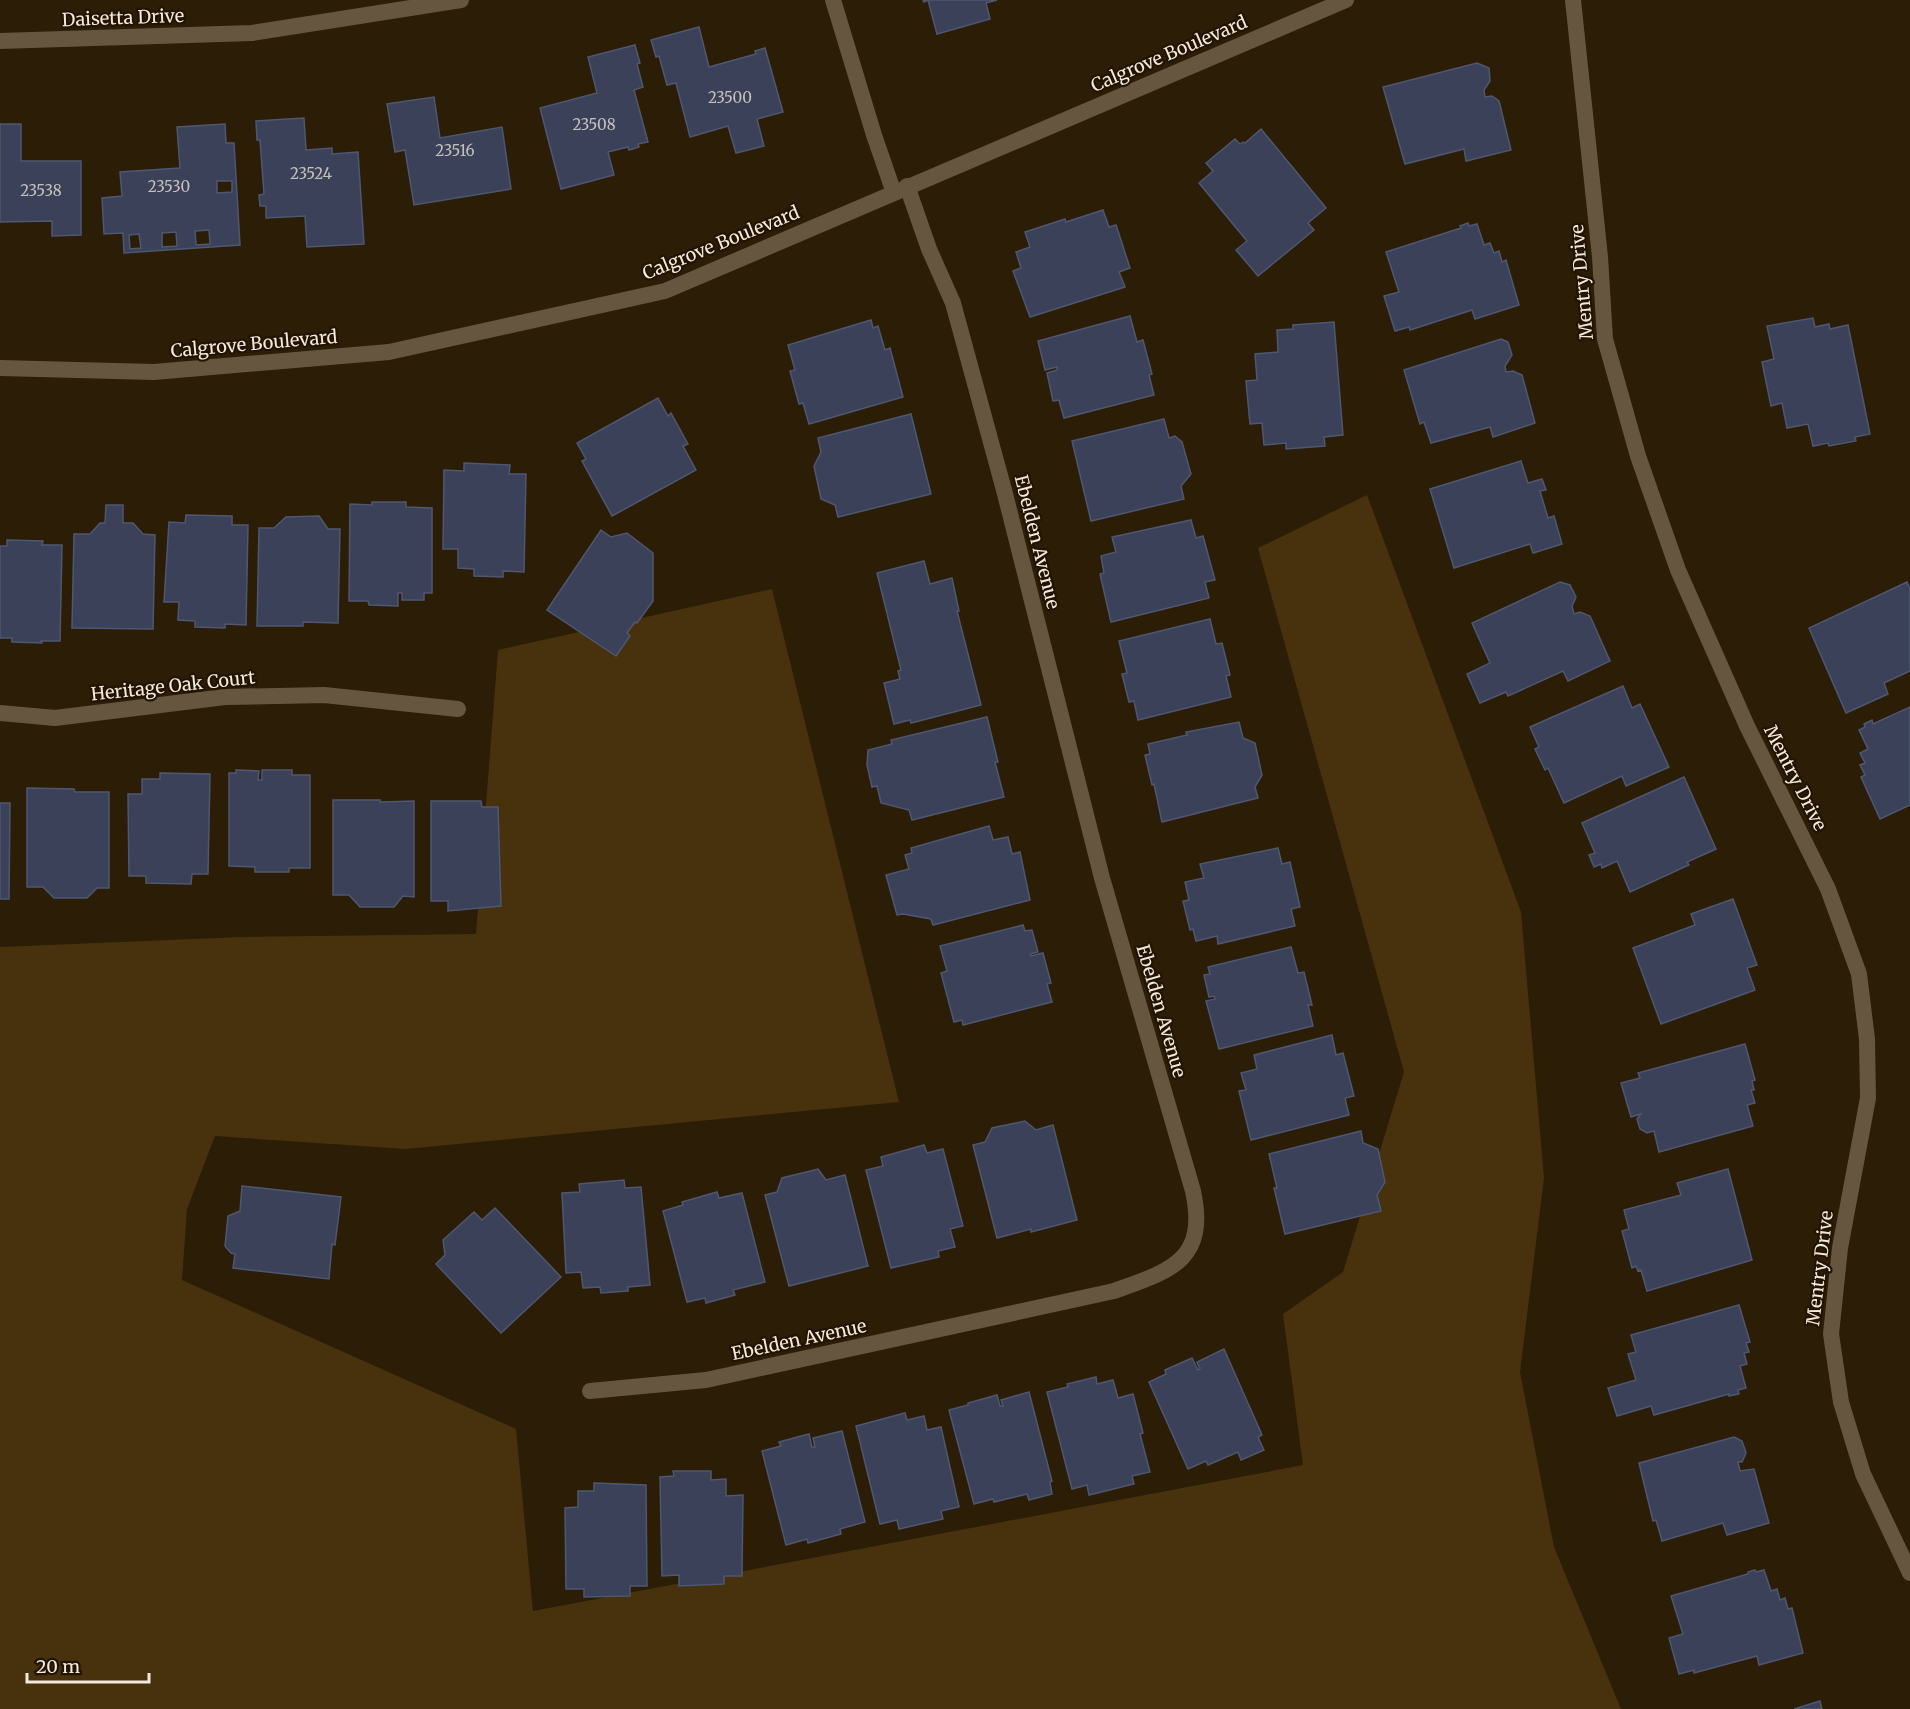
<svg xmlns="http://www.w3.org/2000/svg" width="1910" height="1709" font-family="Merriweather,serif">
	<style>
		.green { fill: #48310d }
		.building { fill: #3a4159; stroke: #4f5770; stroke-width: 1.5; fill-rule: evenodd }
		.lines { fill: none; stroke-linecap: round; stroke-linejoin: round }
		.minor { stroke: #665640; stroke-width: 16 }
		.tertiary { stroke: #665640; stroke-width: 16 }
		.labels { text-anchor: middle; stroke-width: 4.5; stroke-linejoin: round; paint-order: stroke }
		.number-label { font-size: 15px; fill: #c6c0bb }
		.street-label { font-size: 18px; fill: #f4eadc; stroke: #221400 }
	</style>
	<rect width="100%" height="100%" fill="#2c1d06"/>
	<polygon class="green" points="1367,495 1521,912 1544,1178 1520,1372 1554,1547 1621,1709 0,1709 0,947 242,937 476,934 498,650 772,589 899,1102 406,1149 215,1136 187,1209 182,1280 516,1429 533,1611 1303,1465 1283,1314 1343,1272 1404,1072 1258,548"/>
	<g class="building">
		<polygon points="923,0 997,0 986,3 990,19 937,34 928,0 924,2"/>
		<polygon points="699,27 709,67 756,54 755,51 765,48 783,112 757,119 764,146 736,153 728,126 690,137 676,83 667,85 659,56 656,57 651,40"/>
		<polygon points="635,45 640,63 637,64 643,87 634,90 648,142 638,144 639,147 629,150 628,147 608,152 614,175 561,189 540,108 597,93 588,57"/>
		<polygon points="1477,63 1489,68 1490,81 1484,90 1485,97 1492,96 1499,101 1511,150 1466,161 1464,149 1405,164 1383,87"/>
		<polygon points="434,97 440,138 502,127 511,189 414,205 405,150 395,152 387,104"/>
		<polygon points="304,118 306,150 332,148 332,154 358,152 364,244 307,247 305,216 266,218 266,206 260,206 259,195 264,194 260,140 257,140 256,121"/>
		<polygon points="0,124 21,124 21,161 81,161 81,235 52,236 52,221 0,222"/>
		<path d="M225 124 226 143H234L240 245 124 253 123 233 104 234 102 198 122 196 120 172 180 168 177 127ZM217 181H232V192L217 193ZM209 230 210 244 196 245 195 231ZM176 232 177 246 162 247V233ZM139 234 141 248 130 249 129 235Z"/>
		<polygon points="1261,129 1326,208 1308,223 1314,230 1258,276 1236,250 1247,241 1199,183 1213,171 1206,163 1235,139 1240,144 1243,142 1245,143"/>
		<polygon points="1103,210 1109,227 1116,225 1130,268 1119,272 1125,287 1030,317 1013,271 1021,268 1016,252 1030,247 1025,232 1065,219 1066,222"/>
		<polygon points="1468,223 1469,226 1477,224 1484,245 1490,243 1494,253 1499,251 1502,262 1506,260 1519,305 1475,319 1472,310 1410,330 1409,327 1395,331 1384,296 1399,292 1386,252 1461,228 1460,226"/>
		<polygon points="1130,316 1137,342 1143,340 1152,374 1149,375 1154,395 1064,418 1059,400 1053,401 1047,373 1057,370 1057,367 1045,370 1038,341"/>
		<polygon points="1813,318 1815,327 1829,324 1830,329 1848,325 1870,434 1855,437 1856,441 1829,446 1828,443 1813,446 1808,424 1787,428 1782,403 1771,406 1762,362 1774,359 1767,326"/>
		<polygon points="871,320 873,328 878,326 885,350 890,348 903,397 809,424 803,403 799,404 790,371 795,370 788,345"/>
		<polygon points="1334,322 1343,435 1324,437 1325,446 1286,449 1286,443 1264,445 1262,423 1250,424 1246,381 1257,380 1255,354 1278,352 1277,330 1293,329 1293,325"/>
		<polygon points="1501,339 1508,342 1512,355 1505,366 1506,372 1513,371 1522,375 1535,423 1493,437 1490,427 1431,443 1424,422 1420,424 1404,370"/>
		<polygon points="658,398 668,416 671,413 688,444 683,446 696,470 612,516 582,461 586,459 577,443"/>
		<polygon points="911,414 931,494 838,517 835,505 821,499 814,466 821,452 818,438"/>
		<polygon points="1164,419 1169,438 1175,436 1182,442 1191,474 1181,486 1184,499 1091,521 1072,441"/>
		<polygon points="1521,461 1528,483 1542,479 1546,490 1540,491 1548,518 1554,516 1562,544 1533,553 1530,544 1454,568 1430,489"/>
		<polygon points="464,463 510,465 509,474 526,474 524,572 503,571 503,577 474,576 474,569 458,568 458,549 443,549 444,470 464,471"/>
		<polygon points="372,502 406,502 406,507 432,508 432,593 424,593 424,600 402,600 402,593 398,593 398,606 369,605 368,601 349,601 350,504 372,505"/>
		<polygon points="106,505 123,505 123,523 133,523 143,534 155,535 153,629 72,628 74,534 90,534 100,523 105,523"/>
		<polygon points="186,515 232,516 232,525 248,525 246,625 225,624 225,628 195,627 195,621 178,620 179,602 164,602 169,522 185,523"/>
		<polygon points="319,516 328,529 340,529 338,623 303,622 303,626 257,626 259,528 274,528 286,517"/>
		<polygon points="1191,520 1196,538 1203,536 1215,580 1205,582 1209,598 1111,622 1100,574 1104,573 1101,556 1116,552 1112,537"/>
		<polygon points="601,530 611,537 627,533 653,553 653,601 637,623 635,622 627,633 630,636 616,656 547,610"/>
		<polygon points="7,540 43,541 42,545 62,545 60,641 41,641 42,643 12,642 12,638 0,638 0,546 7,546"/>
		<polygon points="924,561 930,584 952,578 959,611 957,611 981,705 911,723 910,720 894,724 884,683 900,679 898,671 901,670 877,573"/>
		<polygon points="1560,582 1570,585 1576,597 1572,606 1574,614 1580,612 1590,616 1610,661 1568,681 1563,671 1508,696 1506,692 1480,703 1467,674 1490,663 1472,623"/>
		<polygon points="1907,582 1910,589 1910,671 1884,683 1888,694 1846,713 1809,628"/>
		<polygon points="1210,619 1216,644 1222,643 1230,675 1226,676 1231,697 1138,720 1134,701 1129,702 1122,674 1127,673 1119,641"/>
		<polygon points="1623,686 1632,708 1640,704 1669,767 1626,786 1622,776 1564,803 1548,768 1545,770 1535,749 1539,747 1530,727"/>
		<polygon points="1910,707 1910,805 1880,819 1861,777 1865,775 1860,765 1865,763 1860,753 1868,749 1859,730 1865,727 1864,724 1872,720 1873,724"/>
		<polygon points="987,717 998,762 995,762 1004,797 912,820 909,810 881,803 877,786 872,787 867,765 868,750 892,744 891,740"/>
		<polygon points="1239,722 1243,738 1255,743 1262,775 1255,787 1258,798 1162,822 1154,784 1152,785 1145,755 1150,754 1148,744 1187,735 1186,732"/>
		<polygon points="236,770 259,771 258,780 262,780 262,770 292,770 292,775 310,775 310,868 289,868 289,872 255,872 255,867 229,866 229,773 236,773"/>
		<polygon points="160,773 210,774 208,874 192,874 191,884 146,883 146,876 129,876 128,794 142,794 142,779 160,779"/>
		<polygon points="1684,777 1716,849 1687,862 1689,865 1630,892 1617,861 1602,868 1601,864 1594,867 1589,855 1595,853 1582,823"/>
		<polygon points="27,788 74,789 75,792 109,792 109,888 97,888 87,898 54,898 43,887 27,887"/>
		<polygon points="333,800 380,800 380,802 414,801 414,897 403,896 394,907 360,907 349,895 333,895"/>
		<polygon points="431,801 481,801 482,807 498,807 501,906 448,911 448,901 431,901"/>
		<polygon points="0,803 10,803 9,899 0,899"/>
		<polygon points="989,826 993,840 1008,837 1012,854 1020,852 1030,900 933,925 931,919 903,914 897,915 886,875 909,869 905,855 912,853 911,848"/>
		<polygon points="1278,848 1282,864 1290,862 1300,907 1291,909 1295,926 1218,944 1217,936 1196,941 1193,929 1190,930 1183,901 1189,900 1185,882 1204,878 1200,864"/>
		<polygon points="1733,899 1757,965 1747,968 1755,990 1661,1024 1633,948 1695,925 1691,914"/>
		<polygon points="1023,925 1025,931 1032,930 1038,952 1030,954 1031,956 1043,953 1051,983 1047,984 1052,1002 963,1025 962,1020 954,1022 941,973 947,971 940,946"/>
		<polygon points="1291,947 1298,973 1304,972 1312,1005 1308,1005 1313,1026 1219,1049 1206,1001 1215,999 1214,996 1209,997 1204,975 1210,974 1208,967"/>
		<polygon points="1332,1035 1336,1055 1343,1053 1354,1096 1345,1098 1349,1115 1251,1140 1239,1091 1246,1090 1241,1073 1257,1069 1254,1055"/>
		<polygon points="1745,1044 1755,1080 1752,1081 1754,1090 1751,1090 1755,1103 1747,1105 1753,1126 1659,1152 1654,1131 1647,1133 1640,1129 1637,1119 1641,1114 1631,1117 1621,1083 1640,1078 1638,1073"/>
		<polygon points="1025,1121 1036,1130 1053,1125 1077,1220 1031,1232 1031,1229 997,1238 973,1145 985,1142 992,1128"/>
		<polygon points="1361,1131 1363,1143 1378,1149 1385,1182 1377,1195 1381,1211 1285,1234 1274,1188 1277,1188 1269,1154"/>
		<polygon points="924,1145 927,1153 943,1149 963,1226 950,1229 955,1247 938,1251 939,1257 891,1268 866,1170 883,1166 881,1157"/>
		<polygon points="818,1169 826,1180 845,1175 868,1266 789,1286 765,1195 777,1192 782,1178"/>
		<polygon points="1728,1169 1752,1260 1647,1291 1641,1270 1638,1271 1636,1266 1632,1268 1622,1231 1629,1229 1624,1210 1681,1195 1677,1183"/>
		<polygon points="624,1180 625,1188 641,1187 650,1285 628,1287 628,1291 601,1293 600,1287 583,1288 581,1272 566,1273 562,1193 580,1192 579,1184"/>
		<polygon points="242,1186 341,1197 335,1245 332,1244 329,1279 233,1268 235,1254 231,1253 225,1246 228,1216 240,1211"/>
		<polygon points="717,1192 719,1198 742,1193 765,1282 733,1290 735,1295 706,1303 705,1298 687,1302 663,1211 683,1205 682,1202"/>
		<polygon points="495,1208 561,1277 501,1333 436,1264 445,1255 443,1240 474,1212 482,1220"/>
		<polygon points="1739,1305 1750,1342 1746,1343 1749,1352 1744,1353 1747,1364 1740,1366 1746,1388 1738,1390 1739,1394 1729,1396 1729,1394 1654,1415 1651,1406 1617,1416 1608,1388 1636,1380 1628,1354 1636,1352 1631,1335"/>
		<polygon points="1224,1349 1262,1435 1258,1437 1264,1450 1241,1460 1238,1452 1208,1465 1206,1461 1188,1469 1149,1382 1166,1374 1165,1370 1192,1358 1198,1370 1200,1369 1197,1362"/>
		<polygon points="1096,1377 1097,1384 1113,1380 1118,1398 1133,1394 1143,1433 1140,1434 1150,1472 1132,1476 1134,1484 1089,1495 1087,1485 1072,1489 1047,1392 1068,1387 1067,1384"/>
		<polygon points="1029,1392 1052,1481 1050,1482 1052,1494 1029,1500 1027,1494 994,1502 993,1499 974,1504 949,1410 968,1405 968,1403 997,1395 1000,1406 1003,1406 1001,1400"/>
		<polygon points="905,1413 907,1420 924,1416 927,1430 941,1427 959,1507 941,1511 943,1519 899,1529 897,1520 880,1524 856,1426"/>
		<polygon points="842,1431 865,1522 840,1529 841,1534 808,1543 807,1539 786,1545 762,1451 781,1446 779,1442 809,1434 812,1447 815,1447 813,1438"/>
		<polygon points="1734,1437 1742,1441 1746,1453 1742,1462 1738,1462 1740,1471 1754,1469 1769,1523 1727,1535 1723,1523 1662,1541 1656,1520 1653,1521 1639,1463"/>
		<polygon points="673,1471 711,1471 711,1480 726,1479 726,1496 743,1495 742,1576 724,1576 724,1584 679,1586 679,1575 662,1576 660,1477 674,1476"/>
		<polygon points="594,1483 646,1485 647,1586 630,1586 630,1596 584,1597 584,1589 566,1589 565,1508 578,1507 578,1491 594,1491"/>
		<polygon points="1755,1570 1756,1572 1764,1570 1771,1591 1777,1589 1780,1600 1785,1598 1788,1609 1792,1608 1803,1653 1759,1665 1757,1656 1694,1673 1694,1670 1679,1674 1669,1638 1683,1634 1671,1596 1748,1574 1748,1572"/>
		<polygon points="1820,1701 1822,1709 1794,1709"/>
	</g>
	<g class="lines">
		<g class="minor">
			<polyline points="833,0 874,135 894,193"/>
			<polyline points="1573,0 1600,257 1605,339 1638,456 1678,570 1747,726 1828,889 1859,974 1867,1039 1868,1098 1840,1248 1831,1334 1841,1402 1863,1474 1910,1573"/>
			<polyline points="0,41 252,33 461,0"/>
			<polyline points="0,713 55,718 225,697 324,695 458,709"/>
			<path d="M590 1391 706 1380 1114 1291C1170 1271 1208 1261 1193 1191L1102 878 1004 490 953 303 929 249 907 186"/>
		</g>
		<polyline class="tertiary" points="0,368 154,372 389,352 665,291 1346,0"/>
	</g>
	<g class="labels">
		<g class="number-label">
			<text x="730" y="103">23500</text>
			<text x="594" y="130">23508</text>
			<text x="455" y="156">23516</text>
			<text x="311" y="179">23524</text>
			<text x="169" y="192">23530</text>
			<text x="41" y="196">23538</text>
		</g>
		<g class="street-label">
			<text transform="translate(123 18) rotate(-2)" y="6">Daisetta Drive</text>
			<text transform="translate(1169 54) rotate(-23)" y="6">Calgrove Boulevard</text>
			<text transform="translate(721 243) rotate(-22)" y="6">Calgrove Boulevard</text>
			<text transform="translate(1582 282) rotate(-95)" y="6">Mentry Drive</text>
			<text transform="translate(254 344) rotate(-5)" y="6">Calgrove Boulevard</text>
			<text transform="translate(1037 542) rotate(76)" y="6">Ebelden Avenue</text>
			<text transform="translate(173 686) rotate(-6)" y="6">Heritage Oak Court</text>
			<text transform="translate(1795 778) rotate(63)" y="6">Mentry Drive</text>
			<text transform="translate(1161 1011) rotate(74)" y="6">Ebelden Avenue</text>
			<text transform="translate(1820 1268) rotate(-83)" y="6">Mentry Drive</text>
			<text transform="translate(799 1340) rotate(-12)" y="6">Ebelden Avenue</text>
		</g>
	</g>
	<path d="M27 1673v9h122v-9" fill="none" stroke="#f4eadc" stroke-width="3"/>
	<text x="36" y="1673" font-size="18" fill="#f4eadc" stroke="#221400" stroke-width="4.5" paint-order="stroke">20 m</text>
</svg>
